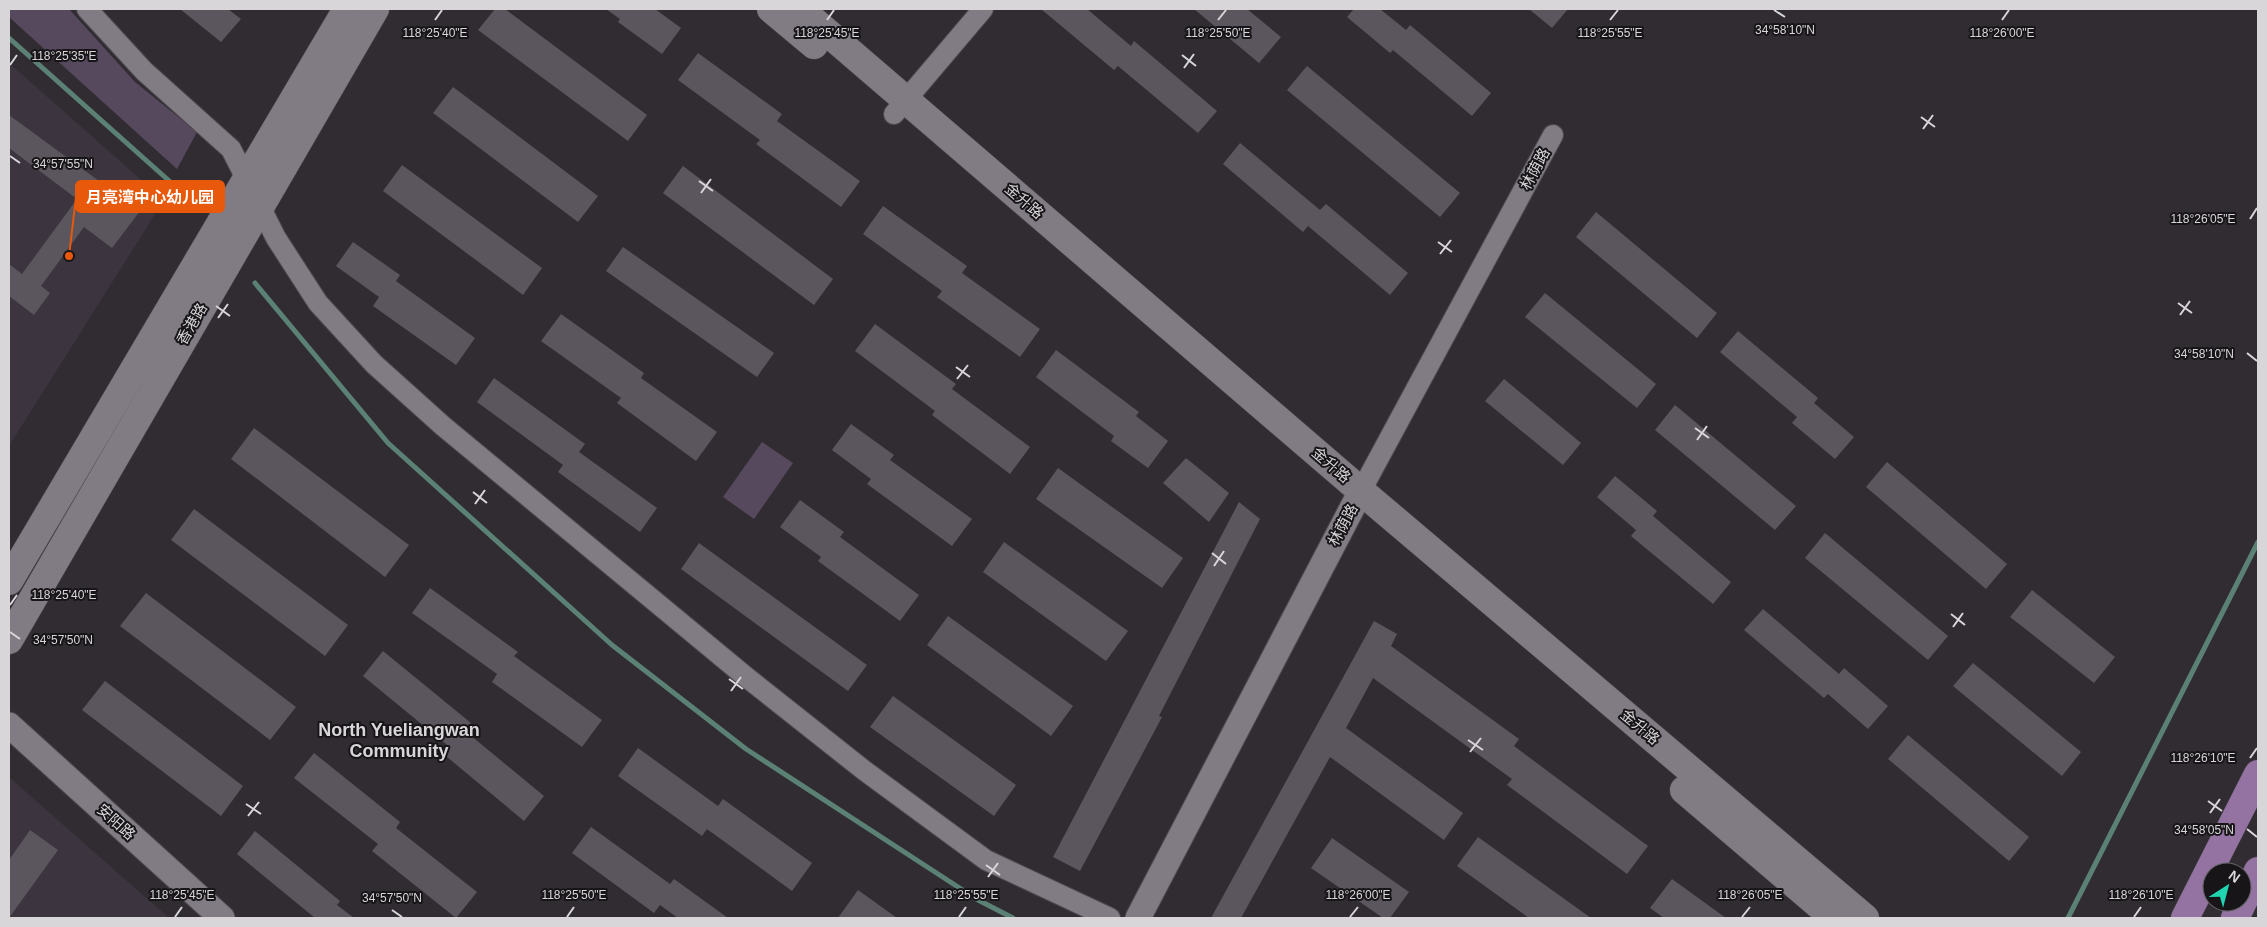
<svg xmlns="http://www.w3.org/2000/svg" width="2267" height="927" font-family="Helvetica,'Noto Sans SC',sans-serif">
	<style>
		.built { fill: #3c343f }
		.green { fill: #57495d }
		.lines { fill: none; stroke-linecap: round; stroke-linejoin: round }
		.stream { stroke: #5b8175; stroke-width: 5 }
		.building { fill: #5b565d }
		.minor-casing { stroke: #4e4a50; stroke-width: 22 }
		.tertiary-casing { stroke: #4e4a50; stroke-width: 27 }
		.secondary-casing { stroke: #4e4a50; stroke-width: 29 }
		.trunk-casing { stroke: #4e4a50; stroke-width: 29 }
		.minor { stroke: #817b83; stroke-width: 20 }
		.tertiary { stroke: #817b83; stroke-width: 25 }
		.secondary { stroke: #817b83; stroke-width: 28 }
		.trunk { stroke: #9473a2; stroke-width: 28 }
		.ticks { fill: none; stroke: #d9d6da; stroke-width: 2 }
		.labels { text-anchor: middle; stroke-width: 4; stroke-linejoin: round; paint-order: stroke }
		.street-label { font-size: 15px; fill: #d9d6da; stroke: #171518 }
		.quarter-label { font-size: 18px; font-weight: bold; fill: #d9d6da; stroke: #171518 }
		.ticks-label { font-size: 12px; text-anchor: middle; fill: #d9d6da; stroke: #171518; stroke-width: 4; stroke-linejoin: round; paint-order: stroke }
		.leader { fill: none; stroke: #e8590c; stroke-width: 2 }
		.callout-dot { fill: #e8590c; stroke: #171518; stroke-width: 2 }
		.callout { fill: #e8590c; stroke: #e8590c; stroke-width: 2 }
		.callout-label { font-size: 16px; text-anchor: middle; font-weight: bold; fill: #fff }
	</style>
	<rect width="100%" height="100%" fill="#302c32"/>
	<g class="built">
		<polygon points="9,63 164,200 9,446"/>
		<polygon points="9,777 169,918 9,918"/>
	</g>
	<g class="green">
		<polygon points="9,9 69,9 135,82 197,132 177,169 9,17"/>
		<polygon points="762,442 793,463 754,519 723,497"/>
	</g>
	<g class="lines">
		<g class="stream">
			<polyline points="9,38 195,204"/>
			<polyline points="255,283 388,443 612,645 746,749 978,900 1013,918"/>
			<polyline points="2068,918 2258,542"/>
		</g>
	</g>
	<g class="building">
		<polygon points="180,9 228,9 241,19 221,42"/>
		<polygon points="495,9 505,9 647,115 628,141 478,30"/>
		<polygon points="606,9 655,9 681,28 662,54 618,22 620,19"/>
		<polygon points="1041,9 1087,9 1131,46 1134,41 1217,111 1198,133 1118,66 1114,70"/>
		<polygon points="1194,9 1247,9 1281,37 1259,63"/>
		<polygon points="1354,9 1380,9 1406,30 1410,25 1491,93 1472,116 1393,50 1390,53 1347,17"/>
		<polygon points="1529,9 1568,9 1552,28"/>
		<polygon points="698,53 782,114 777,121 860,181 841,207 756,144 760,140 678,80"/>
		<polygon points="1307,66 1460,193 1440,217 1287,90"/>
		<polygon points="453,87 598,196 578,222 433,113"/>
		<polygon points="9,115 140,211 112,248 84,227 41,286 50,293 34,315 9,296 9,264 22,274 77,199 9,148"/>
		<polygon points="1240,143 1320,210 1326,204 1408,273 1390,295 1308,226 1303,232 1223,164"/>
		<polygon points="402,165 542,268 523,295 383,191"/>
		<polygon points="683,166 833,279 814,305 663,193"/>
		<polygon points="883,206 967,266 962,273 1040,329 1020,357 937,297 942,291 863,234"/>
		<polygon points="1596,212 1717,313 1697,338 1576,237"/>
		<polygon points="353,242 400,275 396,281 475,338 456,365 373,306 379,297 336,266"/>
		<polygon points="623,247 774,353 757,377 606,271"/>
		<polygon points="1545,293 1656,384 1637,408 1525,317"/>
		<polygon points="561,314 644,373 641,378 717,432 696,461 617,403 621,398 541,341"/>
		<polygon points="875,324 956,384 952,389 1030,447 1010,474 932,415 935,411 855,351"/>
		<polygon points="1738,331 1818,398 1814,403 1854,437 1835,459 1792,423 1797,417 1720,352"/>
		<polygon points="1056,350 1139,412 1136,416 1168,441 1148,468 1111,441 1114,436 1036,377"/>
		<polygon points="494,378 585,444 579,452 657,508 640,532 558,472 563,465 477,402"/>
		<polygon points="1504,379 1581,443 1563,465 1485,401"/>
		<polygon points="1675,405 1796,506 1775,530 1655,430"/>
		<polygon points="851,424 894,455 890,460 972,519 952,546 867,484 871,479 832,450"/>
		<polygon points="254,428 409,545 385,577 231,459"/>
		<polygon points="1186,458 1229,493 1209,522 1163,483"/>
		<polygon points="1887,462 2007,564 1986,589 1866,487"/>
		<polygon points="1058,468 1183,558 1162,588 1036,499"/>
		<polygon points="1615,476 1657,511 1653,516 1731,582 1713,604 1631,536 1636,530 1597,497"/>
		<polygon points="800,500 844,532 840,537 919,595 900,621 818,561 821,557 780,527"/>
		<polygon points="1239,502 1260,519 1159,716 1162,717 1080,871 1053,857"/>
		<polygon points="194,509 348,625 325,656 171,540"/>
		<polygon points="1825,533 1948,636 1928,660 1805,558"/>
		<polygon points="1004,542 1128,631 1106,661 983,572"/>
		<polygon points="699,543 867,665 848,691 681,569"/>
		<polygon points="430,588 518,652 514,656 602,720 582,747 492,682 497,674 412,613"/>
		<polygon points="2032,590 2115,657 2094,683 2010,617"/>
		<polygon points="146,593 296,707 270,740 120,626"/>
		<polygon points="1763,609 1839,674 1844,668 1888,706 1868,729 1828,694 1824,698 1744,630"/>
		<polygon points="948,616 1073,706 1051,736 927,645"/>
		<polygon points="1374,621 1397,634 1391,646 1519,739 1514,746 1648,846 1627,874 1507,785 1512,779 1373,678 1346,728 1463,813 1444,840 1330,757 1241,918 1211,918"/>
		<polygon points="383,651 471,723 464,730 544,796 524,821 441,752 447,745 363,676"/>
		<polygon points="1973,663 2081,752 2062,776 1953,686"/>
		<polygon points="105,681 243,786 221,816 82,710"/>
		<polygon points="893,696 1016,785 994,816 870,727"/>
		<polygon points="1908,735 2029,837 2009,861 1888,759"/>
		<polygon points="638,748 718,806 723,799 812,863 792,891 707,829 702,836 618,776"/>
		<polygon points="314,753 400,822 396,828 477,892 456,918 372,851 378,844 294,778"/>
		<polygon points="591,827 670,884 674,879 728,918 678,918 660,905 654,913 572,853"/>
		<polygon points="30,830 58,850 9,918 9,860"/>
		<polygon points="255,831 340,901 337,905 354,918 315,918 237,854"/>
		<polygon points="1478,837 1591,918 1529,918 1457,866"/>
		<polygon points="1332,838 1409,892 1390,918 1383,918 1311,868"/>
		<polygon points="1672,879 1726,918 1664,918 1650,908"/>
		<polygon points="858,890 897,918 838,918"/>
	</g>
	<g class="lines">
		<g class="minor-casing">
			<g id="minor">
				<polyline points="87,9 144,71 231,149 276,238 318,303 374,364 443,426 745,676 865,771 986,860 1110,918"/>
				<polyline points="894,114 983,9"/>
				<polyline points="1361,491 1553,135"/>
			</g>
		</g>
		<g class="tertiary-casing">
			<g id="tertiary">
				<polyline points="9,725 222,918"/>
				<polyline points="1138,918 1361,491"/>
			</g>
		</g>
		<g class="secondary-casing">
			<g id="secondary">
				<polyline points="771,9 814,45"/>
				<polyline points="800,9 1361,491 1865,918"/>
				<polyline points="9,581 347,9"/>
				<polyline points="9,640 375,9"/>
				<polyline points="1684,790 1834,918"/>
			</g>
		</g>
		<g class="trunk-casing">
			<g id="trunk">
				<polyline points="2185,918 2258,774"/>
				<polyline points="2235,918 2258,871"/>
			</g>
		</g>
		<use href="#minor" class="minor"/>
		<use href="#tertiary" class="tertiary"/>
		<use href="#secondary" class="secondary"/>
		<use href="#trunk" class="trunk"/>
	</g>
	<path class="ticks" d="M1774 10 1785 17M435 20 442 10M827 20 834 10M1218 20 1226 10M1610 20 1618 10M2002 20 2009 10M1182 55 1196 66M10 65 17 55M1184 68 1194 54M1921 117 1935 127M1923 129 1933 115M10 156 20 163M699 181 713 191M701 193 711 179M2250 219 2257 208M1438 242 1452 252M1440 254 1451 240M2178 303 2192 313M216 306 230 316M2180 315 2190 301M218 318 228 304M2247 353 2257 361M956 367 970 377M957 379 968 365M1695 428 1709 438M1697 440 1707 426M473 492 487 503M475 504 485 490M1212 553 1226 564M1214 566 1224 551M10 605 17 595M1951 614 1965 625M1953 627 1963 613M10 632 20 639M729 679 743 689M731 691 741 677M1468 740 1483 750M1470 752 1481 738M2250 758 2257 748M2208 801 2222 811M246 804 261 814M2210 813 2220 799M248 816 259 802M2247 829 2257 837M986 865 1000 875M988 877 998 863M392 910 402 917M175 917 182 907M567 917 574 907M959 917 966 907M1350 917 1358 907M1742 917 1750 907M2134 917 2141 907"/>
	<g class="labels">
		<g class="street-label">
			<text transform="translate(1535 169) rotate(-62)" y="5">林荫路</text>
			<text transform="translate(1024 201) rotate(41)" y="5">金升路</text>
			<text transform="translate(192 324) rotate(-60)" y="5">香港路</text>
			<text transform="translate(1331 465) rotate(41)" y="5">金升路</text>
			<text transform="translate(1343 525) rotate(-62)" y="5">林荫路</text>
			<text transform="translate(1640 727) rotate(40)" y="5">金升路</text>
			<text transform="translate(116 822) rotate(42)" y="5">安阳路</text>
		</g>
		<g class="quarter-label">
			<text x="399" y="736">North Yueliangwan<tspan x="399" dy="21">Community</tspan></text>
		</g>
	</g>
	<g class="ticks-label">
		<text x="1785" y="34">34°58'10"N</text>
		<text x="435" y="37">118°25'40"E</text>
		<text x="827" y="37">118°25'45"E</text>
		<text x="1218" y="37">118°25'50"E</text>
		<text x="1610" y="37">118°25'55"E</text>
		<text x="2002" y="37">118°26'00"E</text>
		<text x="64" y="60">118°25'35"E</text>
		<text x="63" y="168">34°57'55"N</text>
		<text x="2203" y="223">118°26'05"E</text>
		<text x="2204" y="358">34°58'10"N</text>
		<text x="64" y="599">118°25'40"E</text>
		<text x="63" y="644">34°57'50"N</text>
		<text x="2203" y="762">118°26'10"E</text>
		<text x="2204" y="834">34°58'05"N</text>
		<text x="182" y="899">118°25'45"E</text>
		<text x="574" y="899">118°25'50"E</text>
		<text x="966" y="899">118°25'55"E</text>
		<text x="1358" y="899">118°26'00"E</text>
		<text x="1750" y="899">118°26'05"E</text>
		<text x="2141" y="899">118°26'10"E</text>
		<text x="392" y="902">34°57'50"N</text>
	</g>
	<path class="leader" d="M69 256L76 197"/>
	<circle class="callout-dot" cx="69" cy="256" r="5"/>
	<rect class="callout" x="76" y="181" width="148" height="31" rx="5"/>
	<g class="callout-label">
		<text x="150" y="203">月亮湾中心幼儿园</text>
	</g>
	<rect width="2267" height="927" fill="none" stroke="#d9d6da" stroke-width="20"/>
	<g transform="translate(2227 887) rotate(36)"><circle r="24" fill="#171518" stroke="#656266"/>
	<path d="M0-4L9 19L0 12L-9 19Z" fill="#20d5b0"/>
	<text y="-8" font-size="14" font-weight="bold" text-anchor="middle" fill="#d9d6da">N</text>
	</g>
</svg>
